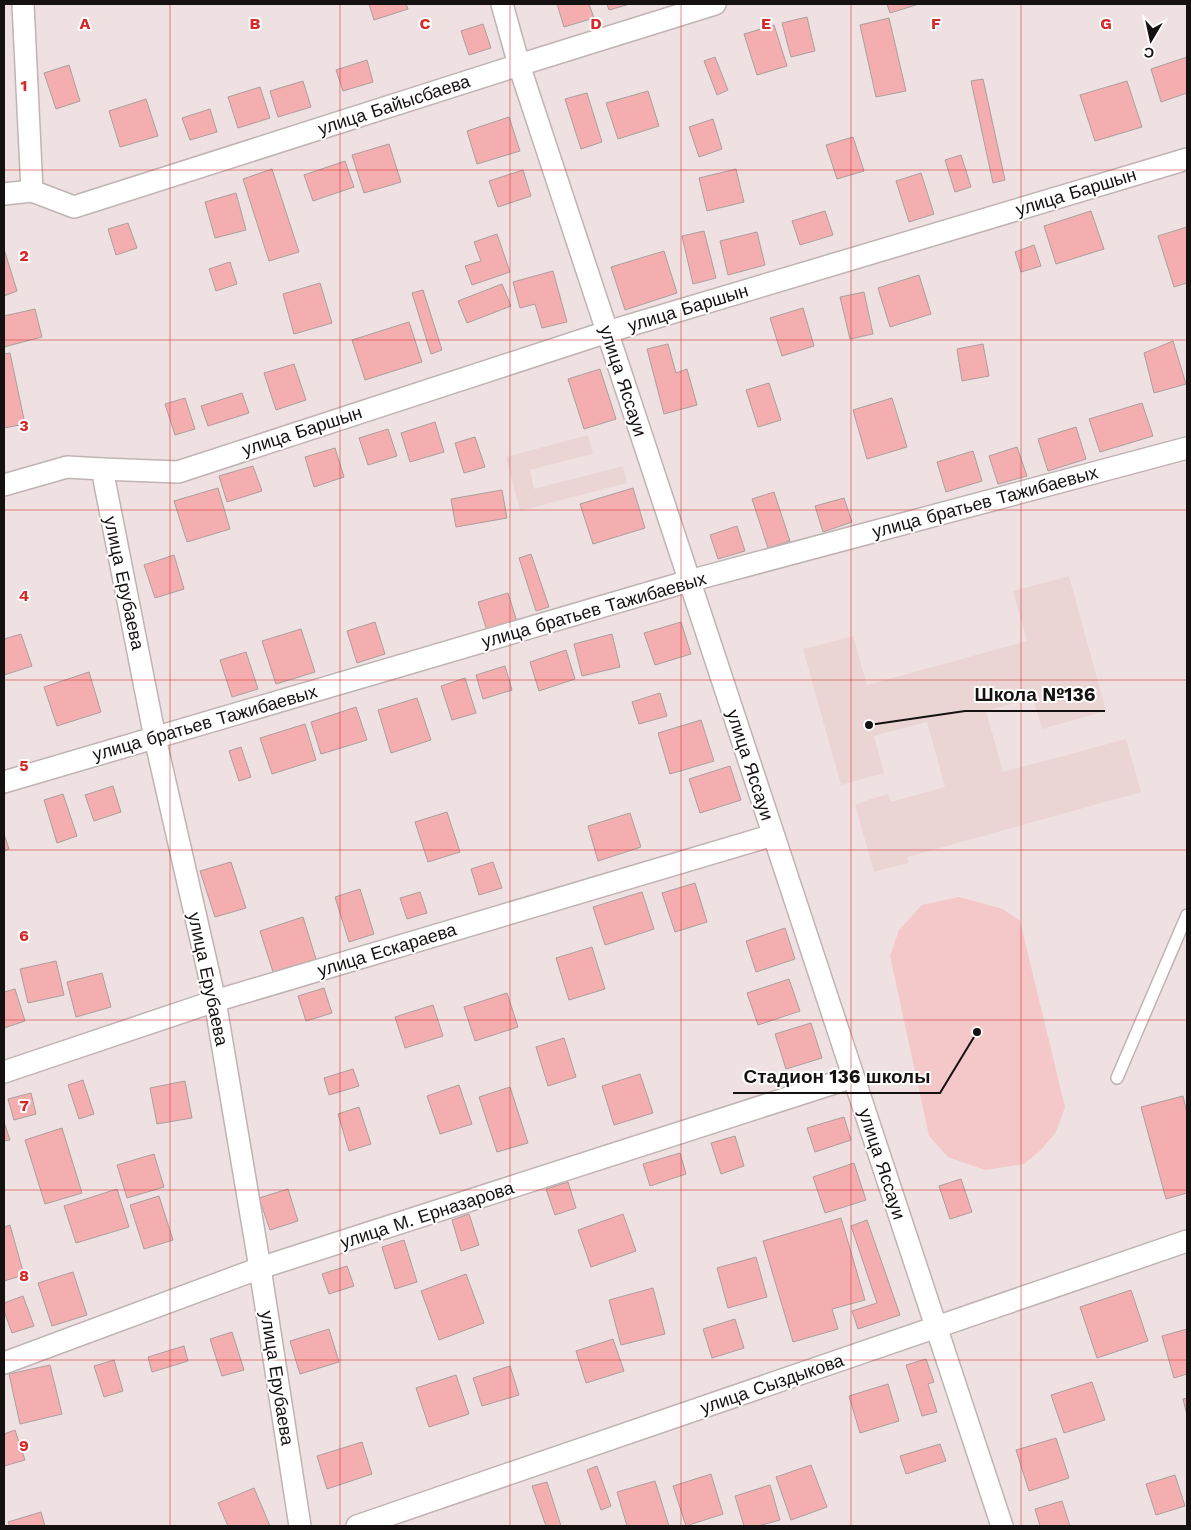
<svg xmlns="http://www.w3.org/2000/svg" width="1191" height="1530" font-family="'Work Sans',sans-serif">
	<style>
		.built { fill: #ebd4d4 }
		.green { fill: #f4c7c8 }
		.building { fill: #f5aeb0; stroke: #ab9e9e }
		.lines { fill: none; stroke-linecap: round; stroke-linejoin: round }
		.lane-casing { stroke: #c0b3b3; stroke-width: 14 }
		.street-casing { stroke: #c0b3b3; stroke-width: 24 }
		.lane { stroke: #fff; stroke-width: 11 }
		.street { stroke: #fff; stroke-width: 21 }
		.grid { fill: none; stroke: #d62828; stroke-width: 1; stroke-opacity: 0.55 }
		.labels { text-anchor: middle; stroke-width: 4; stroke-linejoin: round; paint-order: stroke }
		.street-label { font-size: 18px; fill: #161111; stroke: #fff }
		.grid-label { font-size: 16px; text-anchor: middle; font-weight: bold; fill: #d62828; stroke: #fff; stroke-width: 4; stroke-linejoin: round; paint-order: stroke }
		.leader { fill: none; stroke: #161111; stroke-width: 2 }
		.callout-dot { fill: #161111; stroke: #fff; stroke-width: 2 }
		.callout-label { font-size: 19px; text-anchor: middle; font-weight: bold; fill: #161111; stroke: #fff; stroke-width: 4; stroke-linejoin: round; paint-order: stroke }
	</style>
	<rect width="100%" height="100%" fill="#efe1e1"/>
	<g class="built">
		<polygon points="588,435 593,454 530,470 534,489 623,466 627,483 520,511 506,457"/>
		<polygon points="1069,576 1106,711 1042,729 1033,698 986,711 1003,772 1126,739 1141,792 907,857 909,863 874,872 855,804 888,794 891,802 945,787 927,722 874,736 884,773 841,785 803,649 853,636 867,685 1027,641 1013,591"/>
	</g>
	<polygon class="green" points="959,897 1003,909 1020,921 1065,1107 1056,1132 1042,1149 1024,1164 985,1170 948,1157 929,1136 890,956 899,930 922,905"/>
	<g class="building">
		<polygon points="369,4 406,4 408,9 374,20"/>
		<polygon points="557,4 589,4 594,18 564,27"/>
		<polygon points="607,4 630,4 609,10"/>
		<polygon points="887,4 919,4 890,13"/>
		<polygon points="807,17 815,51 791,57 782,23"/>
		<polygon points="889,18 906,91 876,97 860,25"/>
		<polygon points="483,24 491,48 469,55 461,31"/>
		<polygon points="774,25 787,66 757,75 744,34"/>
		<polygon points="715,57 728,90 717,95 704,61"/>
		<polygon points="1187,57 1187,93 1161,102 1151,69"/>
		<polygon points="367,60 373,82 343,91 336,70"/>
		<polygon points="69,65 80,101 56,109 44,73"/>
		<polygon points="983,79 1005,180 993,183 971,81"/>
		<polygon points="303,81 311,107 278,117 270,91"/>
		<polygon points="1127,81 1142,127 1095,141 1080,95"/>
		<polygon points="260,87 270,118 238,128 228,97"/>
		<polygon points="648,91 659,126 618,139 606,103"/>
		<polygon points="587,93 602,142 581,149 565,99"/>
		<polygon points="146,99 158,136 120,147 109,111"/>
		<polygon points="210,109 217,132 190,140 182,118"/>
		<polygon points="509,117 520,151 477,164 467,131"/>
		<polygon points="713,119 722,149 699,157 689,127"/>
		<polygon points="853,137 864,171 837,179 826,145"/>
		<polygon points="389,144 401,182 364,193 352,155"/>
		<polygon points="961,155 971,187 955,192 945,160"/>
		<polygon points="345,161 354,187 313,201 304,175"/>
		<polygon points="272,169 299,252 269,261 243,179"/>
		<polygon points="736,169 744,202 707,211 699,178"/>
		<polygon points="523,170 531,196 498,207 489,181"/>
		<polygon points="921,173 934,214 909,222 896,181"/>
		<polygon points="236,193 246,230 215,238 205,202"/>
		<polygon points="825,211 833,235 800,245 792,221"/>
		<polygon points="1091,211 1104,249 1056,264 1044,226"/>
		<polygon points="128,223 137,248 116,255 108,229"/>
		<polygon points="1187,227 1187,283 1174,287 1158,236"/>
		<polygon points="704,231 716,278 693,284 682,236"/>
		<polygon points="757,232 765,265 728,275 720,241"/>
		<polygon points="497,234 510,272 472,285 465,266 481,261 474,242"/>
		<polygon points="1034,245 1041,266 1021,272 1015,252"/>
		<polygon points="4,249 17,291 4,296"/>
		<polygon points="664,251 677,293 625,310 611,267"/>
		<polygon points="230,262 237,284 216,291 209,269"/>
		<polygon points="553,271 567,322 542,328 535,304 520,308 513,282"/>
		<polygon points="919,275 931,314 890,327 878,288"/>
		<polygon points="320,283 332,323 294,334 283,294"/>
		<polygon points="502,284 511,306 467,323 458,301"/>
		<polygon points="423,290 442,350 431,354 412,293"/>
		<polygon points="864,292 873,334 850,339 840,297"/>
		<polygon points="803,308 814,346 782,356 770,318"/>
		<polygon points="35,309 42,337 4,347 4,316"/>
		<polygon points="409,322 422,362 365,380 352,340"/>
		<polygon points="1173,341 1186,384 1154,393 1144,353"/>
		<polygon points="668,344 676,373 687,369 697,405 664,414 647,349"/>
		<polygon points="983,344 989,376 962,381 957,349"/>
		<polygon points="10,353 25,424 4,428 4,354"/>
		<polygon points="294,364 306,400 276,410 264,373"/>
		<polygon points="600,369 616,419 584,429 568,379"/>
		<polygon points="769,383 781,420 758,427 746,390"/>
		<polygon points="242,393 249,413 208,426 201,406"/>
		<polygon points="185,398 195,429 175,435 165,404"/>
		<polygon points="892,398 907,447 867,459 853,410"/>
		<polygon points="1142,403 1153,436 1100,452 1089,419"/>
		<polygon points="435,422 444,452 410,462 401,433"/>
		<polygon points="1076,427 1086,459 1048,471 1038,439"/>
		<polygon points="388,429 397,456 368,465 359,438"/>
		<polygon points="475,437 485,467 464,473 455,443"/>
		<polygon points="1017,447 1027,476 998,484 989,456"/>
		<polygon points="335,448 344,477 314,487 305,457"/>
		<polygon points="973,451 982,481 946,492 937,462"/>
		<polygon points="253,466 262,491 227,502 219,476"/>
		<polygon points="218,488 230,529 187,542 174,501"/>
		<polygon points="633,488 645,528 593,544 580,504"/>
		<polygon points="502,490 507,518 456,527 451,499"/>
		<polygon points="774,492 790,541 768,548 752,499"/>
		<polygon points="844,498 852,522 823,532 815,506"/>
		<polygon points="737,526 745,551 718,559 710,535"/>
		<polygon points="531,554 549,607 536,611 519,558"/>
		<polygon points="174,555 184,589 155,598 144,565"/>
		<polygon points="508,593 518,625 488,634 478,602"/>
		<polygon points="375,622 385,654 357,663 347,631"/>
		<polygon points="681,622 691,654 655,665 644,633"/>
		<polygon points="301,629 315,672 276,684 262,641"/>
		<polygon points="21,634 32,666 4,675 4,639"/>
		<polygon points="612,634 620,667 582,676 574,644"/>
		<polygon points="566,650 575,679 539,691 530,662"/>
		<polygon points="246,652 258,689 232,697 220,660"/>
		<polygon points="505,666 512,690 483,699 476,675"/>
		<polygon points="89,672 101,712 57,726 44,687"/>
		<polygon points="465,678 476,713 452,720 441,686"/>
		<polygon points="660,693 667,716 639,724 632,702"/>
		<polygon points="417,698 431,740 391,753 378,710"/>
		<polygon points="356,707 367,740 321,754 311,722"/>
		<polygon points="701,720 714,761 670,774 658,733"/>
		<polygon points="305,724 316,760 272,774 260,738"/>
		<polygon points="241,747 251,777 239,781 229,751"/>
		<polygon points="730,766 741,800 700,813 689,779"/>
		<polygon points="113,786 121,812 94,821 85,795"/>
		<polygon points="63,794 77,836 57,843 44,800"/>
		<polygon points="447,812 460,852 428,862 415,822"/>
		<polygon points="630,813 641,847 598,861 588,826"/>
		<polygon points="4,834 9,849 4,851"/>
		<polygon points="231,862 246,908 215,917 200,871"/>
		<polygon points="493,862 502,888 479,895 471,869"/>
		<polygon points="695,883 707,922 675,932 662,893"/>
		<polygon points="360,889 374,934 349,942 335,897"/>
		<polygon points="420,892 427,913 407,919 400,898"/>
		<polygon points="642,892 654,929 605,945 593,907"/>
		<polygon points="303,917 316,959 273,972 260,931"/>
		<polygon points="785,928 795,959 756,972 746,941"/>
		<polygon points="592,947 605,989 569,1000 556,958"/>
		<polygon points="56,961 64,995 28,1003 20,969"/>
		<polygon points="102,973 111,1007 76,1017 67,982"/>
		<polygon points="789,979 800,1011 758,1025 747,993"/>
		<polygon points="324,988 332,1013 306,1021 298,996"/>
		<polygon points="15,989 25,1021 4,1028 4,992"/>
		<polygon points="507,993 518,1027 475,1041 464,1007"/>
		<polygon points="433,1005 443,1036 405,1048 395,1017"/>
		<polygon points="811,1023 822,1058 786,1069 775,1034"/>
		<polygon points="564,1038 576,1077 548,1086 536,1047"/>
		<polygon points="353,1069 359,1086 329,1095 324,1078"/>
		<polygon points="640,1074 653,1113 614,1125 602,1086"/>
		<polygon points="83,1080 94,1114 79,1119 68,1085"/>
		<polygon points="185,1081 192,1118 157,1124 150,1088"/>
		<polygon points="459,1085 472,1124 440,1134 427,1096"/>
		<polygon points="510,1087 528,1143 497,1152 479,1097"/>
		<polygon points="31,1093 36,1114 14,1120 8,1099"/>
		<polygon points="1183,1096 1187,1113 1187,1193 1166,1199 1141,1107"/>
		<polygon points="359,1107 371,1144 349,1151 338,1114"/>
		<polygon points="844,1117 851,1140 815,1152 807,1128"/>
		<polygon points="4,1122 10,1140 4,1141"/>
		<polygon points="62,1128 82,1193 45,1204 25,1140"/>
		<polygon points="735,1136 744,1166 721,1174 711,1143"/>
		<polygon points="680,1153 686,1174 650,1186 643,1164"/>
		<polygon points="154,1154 164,1187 127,1198 117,1165"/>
		<polygon points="854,1163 866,1200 825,1213 813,1177"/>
		<polygon points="961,1179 972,1212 950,1219 939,1186"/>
		<polygon points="568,1182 576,1208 555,1215 546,1189"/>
		<polygon points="117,1189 129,1227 76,1243 64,1206"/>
		<polygon points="288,1189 298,1221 270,1230 259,1198"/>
		<polygon points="159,1196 173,1240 144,1249 130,1205"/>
		<polygon points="469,1214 479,1245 461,1251 452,1220"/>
		<polygon points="623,1214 636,1251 591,1267 578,1230"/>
		<polygon points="841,1218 865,1300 832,1309 838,1329 793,1342 763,1241"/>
		<polygon points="867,1220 900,1315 858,1329 852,1311 877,1303 851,1226"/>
		<polygon points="10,1225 24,1275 4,1281 4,1227"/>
		<polygon points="404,1240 417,1282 395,1289 382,1247"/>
		<polygon points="756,1257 767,1297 728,1308 717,1268"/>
		<polygon points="347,1266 354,1286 329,1294 322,1274"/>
		<polygon points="73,1272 87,1315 52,1326 38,1283"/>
		<polygon points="466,1274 484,1323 439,1340 421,1291"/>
		<polygon points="653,1288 665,1334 621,1345 609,1300"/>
		<polygon points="1131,1290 1148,1341 1097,1358 1080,1307"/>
		<polygon points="23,1296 34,1326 12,1333 4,1311 4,1303"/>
		<polygon points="735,1319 744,1348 712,1358 703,1329"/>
		<polygon points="329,1329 339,1362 300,1374 290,1341"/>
		<polygon points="1187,1329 1187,1374 1174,1378 1162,1336"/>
		<polygon points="232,1332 244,1370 222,1376 210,1339"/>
		<polygon points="613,1339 624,1371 586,1383 576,1351"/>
		<polygon points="184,1346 188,1361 152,1372 148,1357"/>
		<polygon points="926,1359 934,1382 928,1384 937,1412 922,1416 906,1365"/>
		<polygon points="114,1360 123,1391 104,1397 94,1366"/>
		<polygon points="50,1365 62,1414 20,1424 9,1374"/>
		<polygon points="510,1366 519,1395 482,1406 473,1378"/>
		<polygon points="456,1375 469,1414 429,1427 416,1388"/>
		<polygon points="1092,1382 1105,1420 1064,1433 1051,1395"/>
		<polygon points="888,1384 899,1421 860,1433 849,1396"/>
		<polygon points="1187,1398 1187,1415 1183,1399"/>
		<polygon points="15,1430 25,1460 4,1466 4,1434"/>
		<polygon points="1056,1438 1069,1478 1029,1491 1016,1450"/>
		<polygon points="362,1442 372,1474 327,1489 317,1456"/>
		<polygon points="940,1444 946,1461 906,1474 900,1456"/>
		<polygon points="811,1465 827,1507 791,1520 776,1477"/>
		<polygon points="597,1466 611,1506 601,1510 587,1470"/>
		<polygon points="711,1474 723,1514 686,1526 673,1486"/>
		<polygon points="1175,1475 1185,1506 1156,1515 1146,1484"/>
		<polygon points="655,1481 669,1526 627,1526 617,1492"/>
		<polygon points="547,1482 561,1526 546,1526 532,1486"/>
		<polygon points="770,1485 780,1520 758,1526 744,1526 735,1496"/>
		<polygon points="254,1488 270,1526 228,1526 218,1503"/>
		<polygon points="1062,1501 1070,1526 1040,1526 1035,1509"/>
		<polygon points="41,1512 45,1526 10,1526 8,1522"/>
	</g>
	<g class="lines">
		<g class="lane-casing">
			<polyline id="lane" points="1117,1078 1187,915"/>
		</g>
		<g class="street-casing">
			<g id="street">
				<polyline points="23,4 32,191 74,207 519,65 715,4"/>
				<polyline points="502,4 519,65 1002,1526"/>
				<polyline points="4,194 32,191"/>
				<polyline points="102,469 178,472 607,332 1187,159"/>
				<polyline points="4,485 67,467 102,469 155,738 215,1001 260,1268 300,1526"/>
				<polyline points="4,782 689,581 1187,448"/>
				<polyline points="4,1072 215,1001 773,835"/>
				<polyline points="4,1363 260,1268 853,1077"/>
				<polyline points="357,1526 1187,1241"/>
			</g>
		</g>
		<use href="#lane" class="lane"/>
		<use href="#street" class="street"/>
	</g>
	<path class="grid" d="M170 4V1526M340 4V1526M510 4V1526M681 4V1526M851 4V1526M1021 4V1526M4 170H1187M4 340H1187M4 510H1187M4 680H1187M4 850H1187M4 1020H1187M4 1190H1187M4 1360H1187"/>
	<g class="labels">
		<g class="street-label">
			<text transform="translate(394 105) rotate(-18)" y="6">улица Байысбаева</text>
			<text transform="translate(1076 192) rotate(-17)" y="6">улица Баршын</text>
			<text transform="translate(688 308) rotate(-17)" y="6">улица Баршын</text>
			<text transform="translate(623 381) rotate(72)" y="6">улица Яссауи</text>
			<text transform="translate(302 431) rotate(-18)" y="6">улица Баршын</text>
			<text transform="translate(985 502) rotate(-15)" y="6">улица братьев Тажибаевых</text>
			<text transform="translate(124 583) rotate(78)" y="6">улица Ерубаева</text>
			<text transform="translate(594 610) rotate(-16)" y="6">улица братьев Тажибаевых</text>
			<text transform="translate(205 723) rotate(-16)" y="6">улица братьев Тажибаевых</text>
			<text transform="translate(750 765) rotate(72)" y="6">улица Яссауи</text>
			<text transform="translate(387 950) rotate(-17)" y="6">улица Ескараева</text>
			<text transform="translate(208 979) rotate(78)" y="6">улица Ерубаева</text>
			<text transform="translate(882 1164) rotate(72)" y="6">улица Яссауи</text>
			<text transform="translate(427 1215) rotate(-18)" y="6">улица М. Ерназарова</text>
			<text transform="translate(277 1378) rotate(81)" y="6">улица Ерубаева</text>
			<text transform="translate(772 1384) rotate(-19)" y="6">улица Сыздыкова</text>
		</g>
	</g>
	<g class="grid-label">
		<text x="85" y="29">A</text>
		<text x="255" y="29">B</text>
		<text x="425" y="29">C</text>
		<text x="596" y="29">D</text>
		<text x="766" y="29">E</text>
		<text x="936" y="29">F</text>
		<text x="1106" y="29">G</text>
		<text x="24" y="91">1</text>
		<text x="24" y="261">2</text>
		<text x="24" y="431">3</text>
		<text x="24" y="601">4</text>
		<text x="24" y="771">5</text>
		<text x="24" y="941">6</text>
		<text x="24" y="1111">7</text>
		<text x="24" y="1281">8</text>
		<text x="24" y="1451">9</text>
	</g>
	<path class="leader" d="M869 725L965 711H1105M977 1032L940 1093H733"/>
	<g class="callout-dot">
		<circle cx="869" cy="725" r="5"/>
		<circle cx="977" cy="1032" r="5"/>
	</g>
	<g class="callout-label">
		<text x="1035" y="701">Школа №136</text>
		<text x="837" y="1083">Стадион 136 школы</text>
	</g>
	<rect width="1191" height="1530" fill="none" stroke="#161111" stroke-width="10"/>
	<g transform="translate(1151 40) rotate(189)" stroke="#ffffff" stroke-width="4" paint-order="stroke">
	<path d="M0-4L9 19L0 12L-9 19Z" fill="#161111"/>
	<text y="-8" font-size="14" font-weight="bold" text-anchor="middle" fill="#161111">С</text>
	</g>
</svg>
